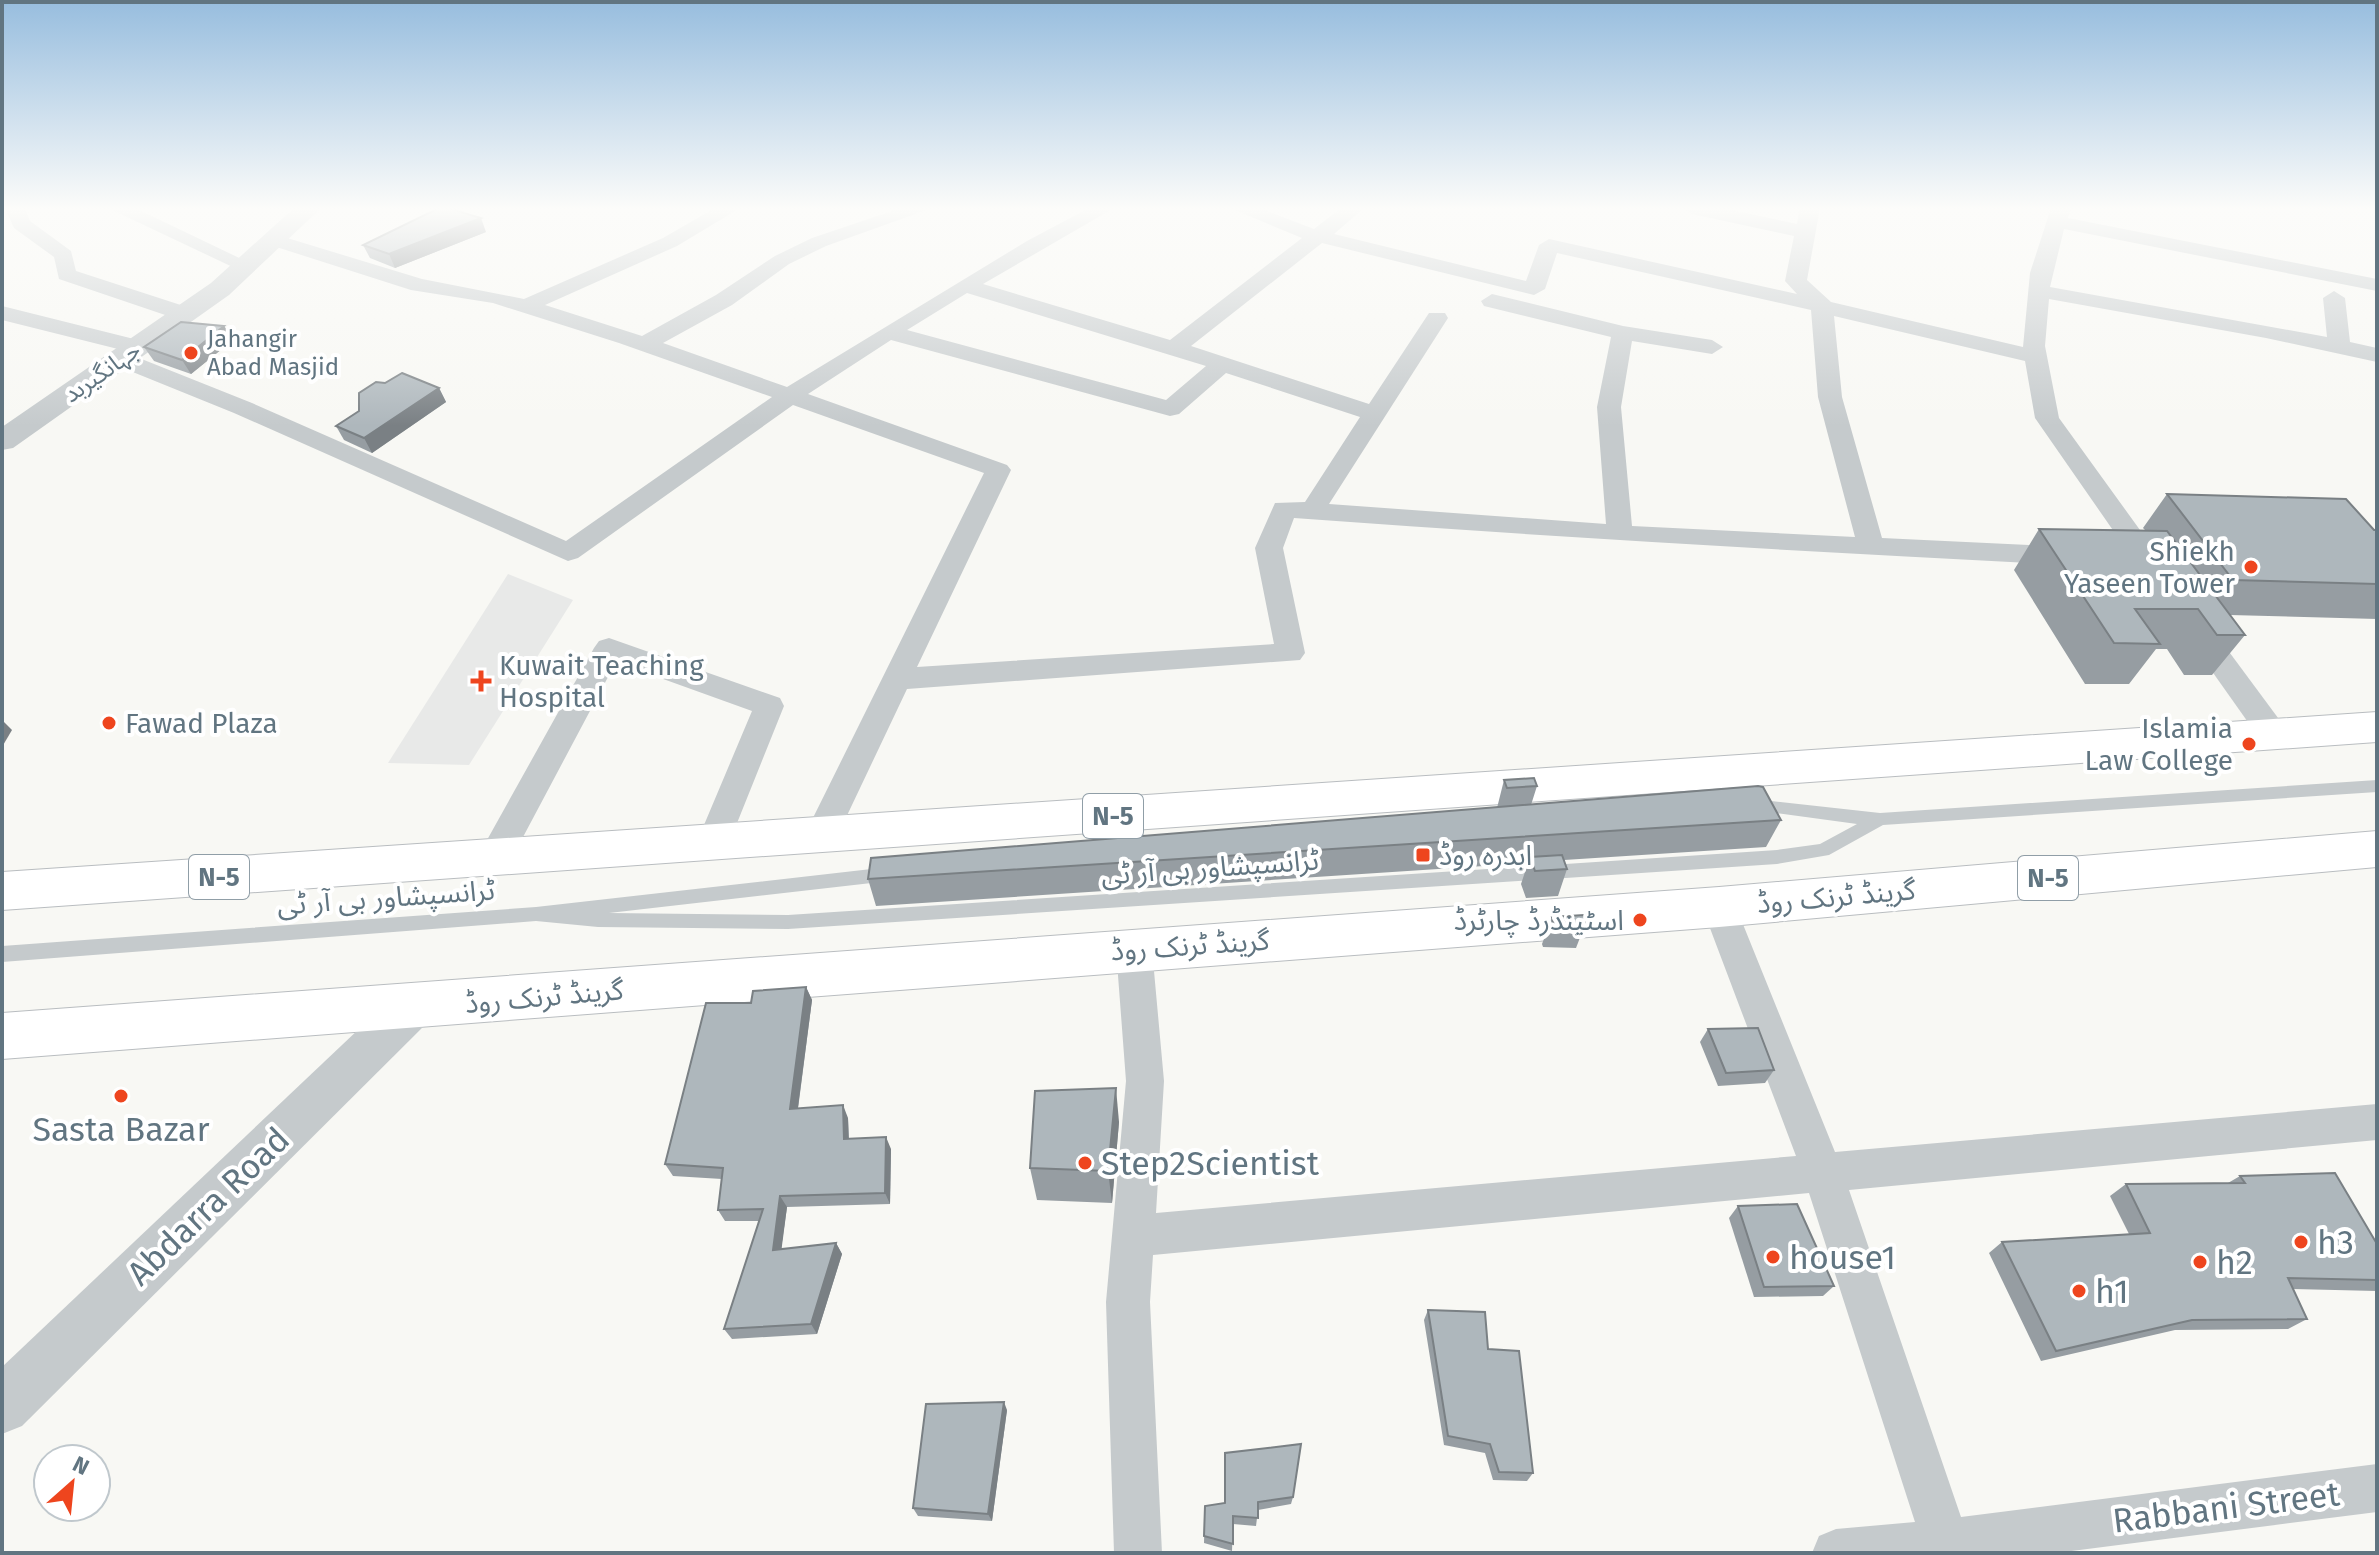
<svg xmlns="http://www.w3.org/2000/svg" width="2379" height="1555" font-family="'Fira Sans','Noto Sans Arabic',sans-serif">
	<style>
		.built { fill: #e8e9e8 }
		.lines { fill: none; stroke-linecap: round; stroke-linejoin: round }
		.trunk-casing { stroke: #b9bdc0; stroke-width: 2 }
		.service { fill: #c5cacc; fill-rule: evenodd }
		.minor { fill: #c5cacc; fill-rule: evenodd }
		.tertiary { fill: #c5cacc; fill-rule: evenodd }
		.trunk { fill: #fff; fill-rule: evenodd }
		.wall { fill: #969da2 }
		.shaded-wall { fill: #7a8084 }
		.building { fill: #aeb7bc; stroke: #7a8084; stroke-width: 2 }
		.poi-dot { fill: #ee451e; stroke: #fff; stroke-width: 3 }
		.labels { text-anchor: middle; stroke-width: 8; stroke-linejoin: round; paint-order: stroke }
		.far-poi-label { font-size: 24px; fill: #617581; stroke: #fff; text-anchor: start }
		.far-street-label { font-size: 24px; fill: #617581; stroke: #fff }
		.shield { fill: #fff; stroke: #909ea7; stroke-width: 2 }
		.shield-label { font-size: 26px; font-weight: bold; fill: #617581 }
		.poi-label { font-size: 28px; fill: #617581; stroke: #fff; text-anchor: end }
		.street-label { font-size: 28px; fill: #617581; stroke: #fff }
		.near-poi-label { font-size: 34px; fill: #617581; stroke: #fff; text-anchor: start }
		.near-street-label { font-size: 34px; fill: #617581; stroke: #fff }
	</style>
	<rect width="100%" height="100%" fill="#f8f8f4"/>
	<polygon class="built" points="508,574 573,600 469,765 388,763"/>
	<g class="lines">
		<g class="trunk-casing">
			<g id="trunk">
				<polygon points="2377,712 2377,742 2,910 2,872"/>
				<polygon points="2377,831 2377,867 1719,927 2,1059 2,1013 1719,887"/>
			</g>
		</g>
		<polygon class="service" points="2377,780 2377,792 1883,825 1829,855 1777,864 788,929 598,927 536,921 2,962 2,946 536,907 889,867 895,869 898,874 895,879 889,881 609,913 788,915 1777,850 1820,844 1857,824 1747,809 1745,805 1747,801 1753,799 1880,813"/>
		<g class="minor">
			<polygon points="5,208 25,208 30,221 71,251 76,271 193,309 196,314 185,321 177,319 59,279 54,257 14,228"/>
			<polygon points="108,208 135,208 256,266 253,270 239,270"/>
			<path d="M715 208H740L677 246 545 305 642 336 716 295 775 256 812 238 901 208H932L826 246 789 264 732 305 663 343 787 387 1027 241 1089 208H1114L983 284 1170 340 1302 238 1230 208H1259L1314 229 1341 208H1364L1334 234 1526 281 1539 245 1549 239 1797 294 1785 281 1794 236 1692 214 1682 208H1722L1797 224 1800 208H1820L1807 280 1831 302 2023 347 2030 273 2051 208H2071L2068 218 2377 279V291L2064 229 2050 287 2327 337 2323 298 2334 291 2345 298 2350 342 2377 348V362L2266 338 2049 299 2045 346 2059 418 2166 566 2162 572H2142L2035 418 2025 361 1834 316 1842 397 1882 538 2068 547 2078 550 2082 556 2078 562 2068 565C1810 552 1552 537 1294 518L1283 548 1305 653 1300 660 907 689 833 845 821 849 809 845 804 836 984 473 793 405 578 558 568 561 234 413 113 364 110 359 121 352 129 354 252 403 566 541 772 397 619 343 493 303 411 290 267 244 264 240 274 234 422 279 524 299 663 238ZM1322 243 1534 295 1545 289 1557 253 1811 310 1818 397 1855 537 1632 526 1621 407 1632 341 1712 354 1723 347 1712 340 1623 326 1492 294 1481 301 1484 306 1611 337 1597 407 1606 524 1329 504 1448 318 1445 313H1429L1369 404 1191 346ZM967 293 1206 366 1166 400 907 330ZM891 340 1170 416 1179 414 1226 373 1360 417 1305 502 1275 503 1255 548 1274 644 917 667 1011 470 1007 465 808 394Z"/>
			<polygon points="2,306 146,342 149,347 138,354 2,320"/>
			<polygon points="2197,619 2207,622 2284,726 2289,734 2284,742 2273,745 2262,742 2187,636 2183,629 2187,622"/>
			<polygon points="609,638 780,698 784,706 725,853 713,857 701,853 696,844 752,711 616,662 506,869 494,872 482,869 477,859 482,849 594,648 599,641"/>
			<polygon points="1719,893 1731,897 1736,907 1835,1152 2377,1104 2377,1140 1849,1190 1961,1517 2377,1464 2377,1512 2056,1553 1812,1553 1819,1536 1836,1529 1915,1522 1809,1193 1153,1255 1150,1302 1162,1553 1114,1553 1106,1302 1126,1081 1116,949 1121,938 1134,934 1147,938 1152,949 1164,1081 1156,1213 1796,1156 1702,907 1707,897"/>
		</g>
		<g class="tertiary">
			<polygon points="294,208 321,208 229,295 13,448 2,450 2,427 211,283"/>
			<polygon points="414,986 430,992 437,1006 430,1020 22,1426 2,1434 2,1367 398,992"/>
		</g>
		<use href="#trunk" class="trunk"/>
	</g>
	<g class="wall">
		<polygon points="486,232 395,268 370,258 363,245"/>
		<polygon points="224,326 233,340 191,374 154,361 144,347"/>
		<polygon points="439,388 446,402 372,453 344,440 336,426"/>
		<polygon points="2167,494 2377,530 2377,619 2230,615 2245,635 2212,675 2184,675 2167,649 2156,649 2129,684 2085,684 2014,570 2039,529 2145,530 2143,528"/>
		<polygon points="1504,780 1537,786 1531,805 1781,820 1766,847 1564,860 1567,869 1558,896 1526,898 1521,884 1528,863 876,906 868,879 1497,808"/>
		<polygon points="1552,917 1586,922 1576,948 1543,947 1542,944"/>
		<polygon points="806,987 812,1000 798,1109 848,1118 849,1139 891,1149 890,1204 787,1207 781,1249 836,1243 842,1254 817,1334 732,1339 724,1329 760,1221 725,1221 718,1210 722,1179 673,1176 665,1164 751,1003"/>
		<polygon points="1708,1029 1774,1070 1765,1083 1718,1086 1700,1042"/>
		<polygon points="1119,1122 1112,1203 1037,1200 1030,1168"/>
		<polygon points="2240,1176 2377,1244 2377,1291 2293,1289 2307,1319 2288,1329 2175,1330 2041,1361 1989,1253 2002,1242 2129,1234 2110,1196 2126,1184 2228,1183"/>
		<polygon points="1738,1206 1834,1286 1823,1296 1754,1297 1729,1218"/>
		<polygon points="1428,1310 1488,1349 1533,1473 1527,1481 1493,1480 1485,1453 1444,1445 1424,1320"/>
		<polygon points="1007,1410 992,1521 918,1516 913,1508"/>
		<polygon points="1293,1497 1291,1504 1258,1510 1256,1526 1233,1524 1232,1551 1204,1543 1205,1506"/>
	</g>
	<g class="shaded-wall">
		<polygon points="481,218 486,232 395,268 389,254"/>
		<polygon points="224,326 233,340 191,374 182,360"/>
		<polygon points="439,388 446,402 372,453 364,438"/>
		<polygon points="2,720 12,730 2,747"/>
		<polygon points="806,987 812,1000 796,1122 790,1109"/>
		<polygon points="1116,1088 1119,1122 1112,1203 1108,1171"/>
		<polygon points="843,1105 848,1118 849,1151 844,1139"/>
		<polygon points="886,1137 891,1149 890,1204 885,1193"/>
		<polygon points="780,1196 787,1207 780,1261 773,1250"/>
		<polygon points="836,1243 842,1254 817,1334 811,1324"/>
		<polygon points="1004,1402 1007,1410 992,1521 988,1514"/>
	</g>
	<g class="building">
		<polygon points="439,208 448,208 481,218 389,254 363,245"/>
		<polygon points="181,322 224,326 182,360 144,347"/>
		<polygon points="402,373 439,388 364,438 336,426 359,411 359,393 376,382 385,383"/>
		<polygon points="2167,494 2346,499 2374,530 2377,530 2377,584 2233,580"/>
		<polygon points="2039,529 2167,531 2245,635 2217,635 2198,609 2135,609 2160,644 2114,643"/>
		<polygon points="1534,778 1537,786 1507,788 1504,780"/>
		<polygon points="1758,786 1763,787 1781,820 868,879 871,858"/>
		<polygon points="1562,855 1567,869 1535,871 1530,857"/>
		<polygon points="1584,915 1586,922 1553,921 1552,917"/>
		<polygon points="806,987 790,1109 843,1105 844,1139 886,1137 885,1193 780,1196 773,1250 836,1243 811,1324 724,1329 763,1209 718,1210 723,1168 665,1164 706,1003 751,1003 753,991"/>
		<polygon points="1758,1028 1774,1070 1726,1073 1708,1029"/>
		<polygon points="1116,1088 1108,1171 1030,1168 1035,1091"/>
		<polygon points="2335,1173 2377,1244 2377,1280 2288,1278 2307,1319 2192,1320 2056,1351 2002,1242 2150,1233 2126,1184 2245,1183 2240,1176"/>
		<polygon points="1797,1204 1834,1286 1764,1287 1738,1206"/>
		<polygon points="1428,1310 1485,1312 1488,1349 1519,1351 1533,1473 1499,1472 1490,1444 1448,1436"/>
		<polygon points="1004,1402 988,1514 913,1508 926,1404"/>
		<polygon points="1301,1444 1293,1497 1258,1502 1258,1518 1233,1516 1233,1544 1204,1536 1205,1506 1225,1503 1225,1453"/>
	</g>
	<linearGradient id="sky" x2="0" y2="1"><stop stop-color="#97bdde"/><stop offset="0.49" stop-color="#fcfcfa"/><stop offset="1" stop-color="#fcfcfa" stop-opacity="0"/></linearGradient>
	<rect width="2379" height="426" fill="url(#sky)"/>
	<g class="poi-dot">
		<circle cx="191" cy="353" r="8"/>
		<circle cx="2251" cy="567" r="8"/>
		<path d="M477 669h8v8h8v8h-8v8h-8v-8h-8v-8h8z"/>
		<circle cx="109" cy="723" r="8"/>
		<circle cx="2249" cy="744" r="8"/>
		<rect x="1415" y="847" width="16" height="16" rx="4"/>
		<circle cx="1640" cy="920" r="8"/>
		<circle cx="121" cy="1096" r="8"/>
		<circle cx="1085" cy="1163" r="8"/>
		<circle cx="2301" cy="1242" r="8"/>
		<circle cx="1773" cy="1257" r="8"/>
		<circle cx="2200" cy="1262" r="8"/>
		<circle cx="2079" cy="1291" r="8"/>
	</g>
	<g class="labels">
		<g class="far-poi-label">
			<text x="207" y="347">Jahangir<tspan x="207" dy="28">Abad Masjid</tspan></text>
		</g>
		<g class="far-street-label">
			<text transform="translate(102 372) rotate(-35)" y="8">جہانگیربد</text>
		</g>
		<g class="shield">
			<rect x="1083" y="794" width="60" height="44" rx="6"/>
			<rect x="189" y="855" width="60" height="44" rx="6"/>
			<rect x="2018" y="856" width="60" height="44" rx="6"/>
		</g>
		<g class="shield-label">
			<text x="1113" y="825">N-5</text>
			<text x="219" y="886">N-5</text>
			<text x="2048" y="887">N-5</text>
		</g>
		<g class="poi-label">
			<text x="2235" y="561">Shiekh<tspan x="2235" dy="32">Yaseen Tower</tspan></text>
			<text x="499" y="675" text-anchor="start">Kuwait Teaching<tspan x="499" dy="32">Hospital</tspan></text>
			<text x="125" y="733" text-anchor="start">Fawad Plaza</text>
			<text x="2233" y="738">Islamia<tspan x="2233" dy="32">Law College</tspan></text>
			<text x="1439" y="865" text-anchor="start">ابدرہ روڈ</text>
			<text x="1624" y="930">اسٹینڈرڈ چارٹرڈ</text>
		</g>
		<g class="street-label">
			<text transform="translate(1210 867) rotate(-4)" y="10">ٹرانسپشاور بی آر ٹی</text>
			<text transform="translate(1836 896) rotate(-5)" y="10">گرینڈ ٹرنک روڈ</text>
			<text transform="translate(386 897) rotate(-4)" y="10">ٹرانسپشاور بی آر ٹی</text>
			<text transform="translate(1190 945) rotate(-4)" y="10">گرینڈ ٹرنک روڈ</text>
			<text transform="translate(544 996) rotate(-5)" y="10">گرینڈ ٹرنک روڈ</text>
		</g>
		<g class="near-poi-label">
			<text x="121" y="1141" text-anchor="middle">Sasta Bazar</text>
			<text x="1101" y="1175">Step2Scientist</text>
			<text x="2317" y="1254">h3</text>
			<text x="1789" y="1269">house1</text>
			<text x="2216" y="1274">h2</text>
			<text x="2095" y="1303">h1</text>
		</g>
		<g class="near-street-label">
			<text transform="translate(208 1206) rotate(-44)" y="12">Abdarra Road</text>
			<text transform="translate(2226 1507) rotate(-7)" y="12">Rabbani Street</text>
		</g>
	</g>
	<rect width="2379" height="1555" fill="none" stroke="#617581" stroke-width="8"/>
	<g transform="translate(72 1483) rotate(27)"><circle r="38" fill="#ffffff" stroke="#c0c8cd" stroke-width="2"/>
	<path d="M0-6L14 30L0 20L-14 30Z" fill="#ee451e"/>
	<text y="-12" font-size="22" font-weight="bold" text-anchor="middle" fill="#617581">N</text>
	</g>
</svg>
